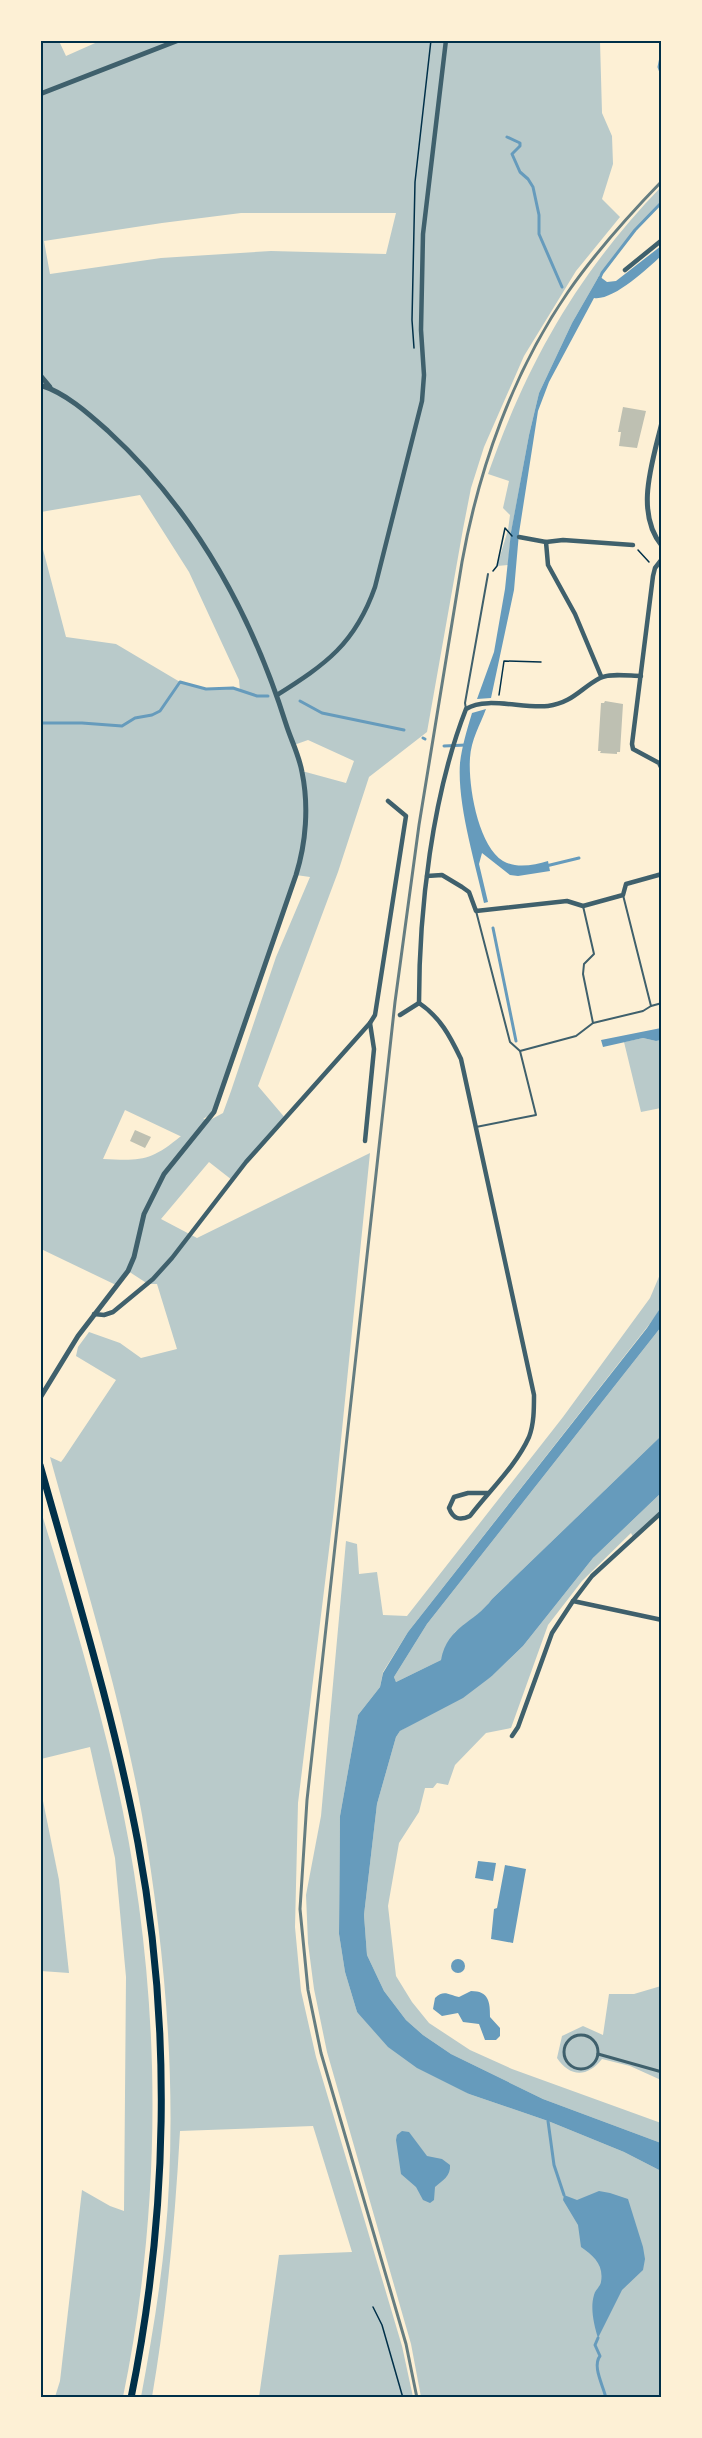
<svg xmlns="http://www.w3.org/2000/svg" width="702" height="2438" font-family="Merriweather,serif">
	<style>
		.green { fill: #b9caca; fill-rule: evenodd }
		.water { fill: #669bbc }
		.lines { fill: none; stroke-linecap: round; stroke-linejoin: round }
		.stream { stroke: #669bbc; stroke-width: 3 }
		.building { fill: #bec0b2 }
		.path { stroke: #003049; stroke-width: 1.5 }
		.service { stroke: #3f606c; stroke-width: 2 }
		.pedestrian { stroke: #3f606c; stroke-width: 3 }
		.minor { stroke: #3f606c; stroke-width: 4.5 }
		.tertiary { stroke: #3f606c; stroke-width: 5 }
		.trunk { stroke: #003049; stroke-width: 7 }
		.rail { stroke: #657d81; stroke-width: 3 }
		.neatline { fill: none; stroke: #003049; stroke-width: 2 }
	</style>
	<rect width="100%" height="100%" fill="#fdf0d5"/>
	<g class="green">
		<path d="M102 40 600 41 602 113 612 136 613 164 602 199 620 217 576 271 524 356 484 447 471 488 463 529 427 732 369 777 338 872 258 1086 286 1119 232 1180 209 1162 161 1219 197 1238 370 1153 334 1509 298 1803 295 1927 301 1991 316 2057 402 2346 413 2397H259L279 2255 352 2252 313 2126 180 2131C175 2221 167 2309 152 2397H141C154 2327 166 2255 169 2183 175 2060 163 1937 142 1815 121 1697 82 1574 50 1457L61 1462 64 1458 116 1380 76 1356 78 1347 89 1332 120 1343 141 1358 177 1349 157 1284H148L128 1271 116 1285 41 1249 40 538 66 637 116 644 180 682 206 689 233 688 240 691 239 680 189 572 140 495 41 512V41H59L66 56ZM241 213H396L386 254 271 251 161 258 50 274 44 241 162 223ZM308 740 354 761 346 783 302 771 294 745ZM296 875 310 877 276 957 231 1091 223 1113 210 1120 203 1119 214 1112ZM125 1110 180 1136H181C151 1161 141 1161 103 1159Z"/>
		<path d="M661 187V202L635 230 599 276 572 323 539 393 529 435 511 533 508 565 497 566 508 530 510 515 503 508 509 481 488 474C528 361 578 273 661 187Z"/>
		<polygon points="643,1038 656,1041 661,1040 661,1108 641,1112 624,1042"/>
		<polygon points="661,1272 661,1307 655,1317 408,1632 383,1672 380,1687 358,1715 340,1816 339,1934 345,1972 357,2012 469,2094 548,2121 624,2152 661,2171 661,2397 421,2397 411,2344 327,2052 314,1989 308,1943 306,1895 321,1816 346,1541 357,1544 359,1574 377,1572 383,1615 407,1616 563,1417 650,1298"/>
		<polygon points="661,1327 661,1436 492,1599 484,1610 455,1632 441,1660 396,1682 394,1677 427,1624"/>
		<polygon points="661,1493 661,1512 633,1537 631,1533 582,1581 548,1625 511,1728 486,1733 455,1765 448,1785 437,1783 433,1788 425,1788 419,1812 399,1843 388,1906 396,1976 412,2002 429,2023 470,2050 512,2069 661,2123 661,2143 543,2099 451,2054 423,2035 406,2020 384,1991 367,1955 364,1915 377,1804 396,1737 400,1731 492,1676 523,1646 593,1558"/>
		<path d="M40 1508C67 1596 94 1685 115 1775 162 1978 165 2193 123 2397H55L60 2381 82 2190 110 2206 124 2211 126 1977 115 1858 90 1747 41 1759Z"/>
		<polygon points="41,1791 59,1880 69,1973 41,1971"/>
		<path d="M661 1986V2080L630 2066 602 2059C587 2078 570 2077 557 2058L562 2036 583 2026 603 2035 609 1994H634Z"/>
	</g>
	<g class="water">
		<path d="M661 246V256C647 269 613 301 594 298L549 382 538 411 519 533 514 590 491 698 477 699 494 652 505 589 511 532 529 435 539 393 572 323 599 276 607 282 616 281Z"/>
		<path d="M486 709C480 725 471 740 470 758 468 785 478 846 503 861 517 869 534 865 548 861L550 871 518 876 510 875 482 853 479 864 488 902 484 903C475 862 457 804 460 763 462 746 467 730 472 713Z"/>
		<polygon points="661,1028 661,1040 656,1041 643,1038 603,1047 601,1040"/>
		<path d="M661 1307V1327L427 1624 394 1677 396 1682 441 1660C448 1625 474 1624 492 1599L661 1436V1493L593 1558 523 1646 492 1676 463 1698 400 1731 396 1737 377 1804 364 1915 367 1955 384 1991 406 2020 423 2035 451 2054 543 2099 661 2143V2171L624 2152 548 2121 469 2094 417 2068 388 2047 357 2012 345 1972 339 1934 340 1816 358 1715 380 1687 383 1673 408 1632 647 1328Z"/>
		<polygon points="478,1861 496,1863 493,1881 475,1878"/>
		<polygon points="505,1865 526,1869 513,1943 491,1939 494,1909 497,1908"/>
		<circle cx="458" cy="1966" r="7"/>
		<path d="M471 1991C489 1991 490 2002 490 2017L500 2028V2036L496 2040H485L479 2024 463 2022 458 2013 442 2016 433 2009 435 1998C444 1989 449 1995 459 1997Z"/>
		<path d="M402 2131 409 2132 427 2156 442 2159 450 2165C451 2176 442 2181 435 2187L434 2200 430 2203 423 2200 416 2187 401 2174 396 2140 397 2135Z"/>
		<path d="M599 2191 610 2193 628 2199 643 2247 645 2259 643 2270 622 2290 598 2338C594 2325 590 2308 594 2295 595 2290 600 2287 601 2282 604 2265 594 2256 581 2247L578 2225 563 2200 564 2195 577 2200Z"/>
	</g>
	<g class="lines">
		<g class="stream">
			<polyline points="662,52 659,67 662,75"/>
			<polyline points="507,137 520,143 520,146 512,154 520,172 528,179 533,187 539,215 539,234 562,287"/>
			<polyline points="599,280 602,273 635,230 662,202"/>
			<polyline points="300,701 322,713 404,730"/>
			<polyline points="40,723 82,723 122,726 135,718 152,715 160,711 180,682 206,689 233,688 257,696 268,696"/>
			<polyline points="423,738 425,739"/>
			<polyline points="444,746 466,745"/>
			<polyline points="546,866 579,858"/>
			<polyline points="493,928 516,1041"/>
			<polyline points="548,2121 554,2165 564,2195"/>
			<path d="M598 2338 595 2345 600 2356C592 2366 603 2385 606 2398"/>
		</g>
	</g>
	<g class="building">
		<polygon points="623,407 646,411 637,448 619,446 621,432 618,432"/>
		<polygon points="605,701 623,704 620,752 617,752 617,754 600,753 601,751 598,751 601,703 604,703"/>
		<polygon points="135,1130 151,1137 145,1148 130,1141"/>
	</g>
	<g class="lines">
		<g class="path">
			<polyline points="414,348 412,320 415,182 431,40"/>
			<polyline points="638,550 649,562"/>
			<polyline points="493,571 497,566 505,528 512,536"/>
			<polyline points="499,695 504,661 541,662"/>
			<polyline points="373,2307 382,2325 403,2398"/>
		</g>
		<g class="service">
			<polyline points="466,709 465,703 488,574"/>
			<polyline points="623,895 651,1006 662,1003"/>
			<polyline points="583,906 594,954 584,964 583,974 593,1023"/>
			<polyline points="476,911 510,1042 520,1051 536,1115 476,1127"/>
			<polyline points="520,1051 576,1036 593,1023 643,1011 651,1006"/>
		</g>
		<g class="pedestrian">
			<circle cx="581" cy="2052" r="17"/>
			<polyline points="598,2054 662,2072"/>
		</g>
		<g class="minor">
			<polyline points="625,270 662,240"/>
			<polyline points="519,537 546,542 563,540 633,545"/>
			<polyline points="546,542 548,565 575,614 601,676"/>
			<polyline points="662,559 655,568 653,576 632,744 633,749 659,763 662,769"/>
			<path d="M277 695C326 664 355 644 375 587L422 401 424 375 421 330 423 234 446 40"/>
			<polyline points="427,876 442,875 462,887 469,892 476,911 567,901 583,906 623,895 626,884 662,874"/>
			<path d="M419 1003C440 1017 450 1036 461 1059L534 1395C534 1409 534 1424 529 1437 516 1466 489 1491 470 1516 460 1521 453 1519 449 1508L454 1497 468 1493H488"/>
			<path d="M419 1003C419 910 432 796 466 709 486 696 523 709 548 706 572 703 581 688 600 678 609 673 630 676 641 676"/>
			<polyline points="400,1015 419,1003"/>
			<polyline points="365,1141 374,1049 370,1023"/>
			<polyline points="94,1314 104,1315 113,1312 153,1279 172,1258 246,1162 370,1023 375,1015 406,816 388,801"/>
			<polyline points="573,1601 662,1620"/>
			<polyline points="512,1736 518,1727 552,1633 573,1601 592,1576 662,1512"/>
		</g>
		<g class="tertiary">
			<polyline points="40,94 179,40"/>
			<polyline points="40,375 50,387"/>
			<path d="M40 385C66 393 89 414 108 431 194 510 251 613 286 724 291 740 299 755 302 772 309 806 306 843 296 875L214 1112 164 1174 144 1214 134 1257 128 1271 78 1336 40 1398"/>
			<path d="M662 422C653 461 634 512 662 546"/>
		</g>
		<path class="trunk" d="M40 1465C75 1590 114 1716 138 1843 172 2026 168 2216 131 2398"/>
		<path class="rail" d="M417 2398 406 2344 321 2053 308 1990 300 1909 307 1800 395 1002 419 825 462 562C479 468 513 372 568 292 595 253 628 216 662 181"/>
	</g>
	<rect width="702" height="2438" fill="none" stroke="#fdf0d5" stroke-width="84"/>
	<rect x="42" y="42" width="618" height="2354" class="neatline"/>
</svg>
